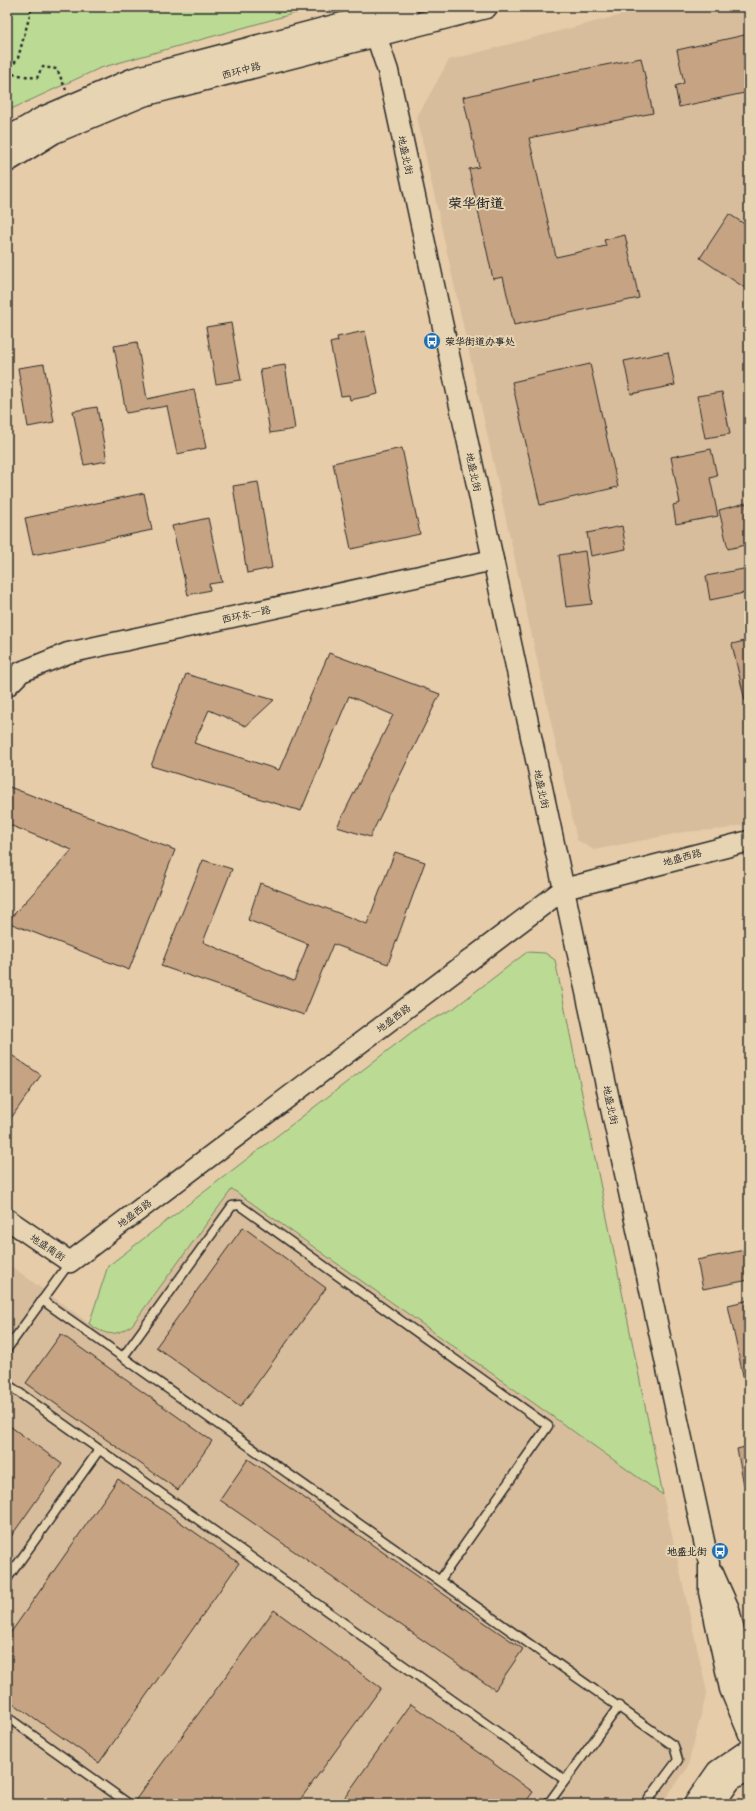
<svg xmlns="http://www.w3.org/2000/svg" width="756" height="1811" font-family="Delius,'LXGW WenKai TC',sans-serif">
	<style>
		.built { fill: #d8bd9c }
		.green { fill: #bbdb94; stroke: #738360 }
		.building { fill: #c6a483; stroke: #2b2b2b }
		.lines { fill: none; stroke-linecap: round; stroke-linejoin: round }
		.service-casing { stroke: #2b2b2b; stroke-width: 11 }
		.tertiary-casing { stroke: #2b2b2b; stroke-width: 23 }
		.secondary-casing { stroke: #2b2b2b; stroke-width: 25 }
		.path { stroke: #2b2b2b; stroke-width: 2.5; stroke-dasharray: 3 3; stroke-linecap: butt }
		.service { stroke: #e7d4b2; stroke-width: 8 }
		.tertiary { stroke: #e7d4b2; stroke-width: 20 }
		.secondary { stroke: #e7d4b2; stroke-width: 22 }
		.labels { text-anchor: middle; stroke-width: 4; stroke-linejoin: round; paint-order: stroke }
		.street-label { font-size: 10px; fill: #2b2b2b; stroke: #e7d4b2 }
		.poi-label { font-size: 10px; font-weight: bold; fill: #2b2b2b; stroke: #e7d4b2; text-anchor: start }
		.district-label { font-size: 14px; font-weight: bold; fill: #2b2b2b; stroke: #e7d4b2 }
	</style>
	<rect width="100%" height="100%" fill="#e6cca9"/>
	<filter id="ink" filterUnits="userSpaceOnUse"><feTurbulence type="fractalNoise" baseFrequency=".025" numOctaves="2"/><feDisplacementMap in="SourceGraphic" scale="8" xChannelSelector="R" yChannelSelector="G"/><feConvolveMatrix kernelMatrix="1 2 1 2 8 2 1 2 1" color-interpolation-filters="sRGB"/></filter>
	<g filter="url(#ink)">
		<g class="built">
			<polygon points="651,7 749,7 749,823 725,829 684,832 594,850 577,840 417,117 449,60"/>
			<polygon points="232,1189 663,1495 707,1692 687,1769 661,1804 7,1804 7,1263 102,1333 121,1332 132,1325"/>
		</g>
		<g class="green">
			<polygon points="7,7 317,7 100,68 7,111"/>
			<path d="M527 952 545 953 555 960 663 1495 232 1189 132 1325C114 1337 107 1336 89 1324L108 1266 421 1025 453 1009Z"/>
		</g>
		<g class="building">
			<polygon points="749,34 749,92 679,107 675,86 684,83 677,50"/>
			<polygon points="641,58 653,113 529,138 556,257 606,246 604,240 625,235 639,298 514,325 503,277 493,279 469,169 479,167 463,97 533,81 533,79"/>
			<polygon points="729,214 749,227 749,282 745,288 700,258"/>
			<polygon points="231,323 241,380 216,384 206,327"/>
			<polygon points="365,331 378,394 350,400 349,395 341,396 330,343 338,341 337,337"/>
			<polygon points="137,342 147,399 194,389 206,448 177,454 167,406 126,413 114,346"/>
			<polygon points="668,352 675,385 631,394 624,361"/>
			<polygon points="44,364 54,422 28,427 18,368"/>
			<polygon points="590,364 618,487 540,505 512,382"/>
			<polygon points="285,365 295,429 270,433 260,369"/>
			<polygon points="722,392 730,434 705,438 697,396"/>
			<polygon points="97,407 107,461 84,465 73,411"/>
			<polygon points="402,448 420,534 351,549 333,463"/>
			<polygon points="711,449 717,476 710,478 718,516 676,524 673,505 680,503 671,457"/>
			<polygon points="258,482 272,568 247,573 233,486"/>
			<polygon points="144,493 152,530 33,555 25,518"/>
			<polygon points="746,503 749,517 749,544 728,549 719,510"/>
			<polygon points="208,518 222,582 209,584 210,590 188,595 172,526"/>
			<polygon points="622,526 626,549 591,556 587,533"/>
			<polygon points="585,551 592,604 566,607 559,555"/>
			<polygon points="749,568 749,592 710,600 706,576"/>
			<polygon points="749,640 749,701 745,701 732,644"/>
			<polygon points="329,653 440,694 370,837 337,827 393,715 349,696 301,811 151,766 186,674 274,700 246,726 209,710 194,743 279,770"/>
			<polygon points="7,786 175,850 129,970 7,922 72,850 7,824"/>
			<polygon points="395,852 425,862 388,964 333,944 304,1015 161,966 203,860 232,869 203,942 294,981 308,944 248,920 260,883 367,924"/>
			<polygon points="7,1052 41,1075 7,1124"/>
			<polygon points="243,1227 326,1288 240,1407 156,1347"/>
			<polygon points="749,1249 749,1280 703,1289 697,1260"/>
			<polygon points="749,1300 749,1380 744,1380 728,1305"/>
			<polygon points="61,1334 212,1441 178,1490 26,1383"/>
			<polygon points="7,1424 62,1464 7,1542"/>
			<polygon points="749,1446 749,1484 744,1485 737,1449"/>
			<polygon points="248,1459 523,1649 495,1690 220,1500"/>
			<polygon points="118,1479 239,1563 99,1763 7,1699 7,1638"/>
			<polygon points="274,1610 381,1688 297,1804 134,1804 134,1802"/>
			<polygon points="411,1704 533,1792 524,1804 340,1804"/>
		</g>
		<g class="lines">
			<g class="service-casing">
				<g id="service">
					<polyline points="42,1300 674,1746 678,1760 645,1804"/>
					<polyline points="7,1349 70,1262"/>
					<polyline points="123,1357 232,1206 239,1205 548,1426 440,1580"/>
					<polyline points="7,1384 565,1780"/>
					<polyline points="7,1579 99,1450"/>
					<polyline points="7,1717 129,1804"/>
					<polyline points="548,1804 619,1706"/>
				</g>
			</g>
			<g class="tertiary-casing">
				<g id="tertiary">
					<polyline points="374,19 376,35 388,71 707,1555 709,1563 709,1592 730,1689 749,1734"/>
					<polyline points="7,686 21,672 68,653 493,560"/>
					<polyline points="7,1219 70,1262 564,889 749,841"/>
					<polyline points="713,1573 729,1609 746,1686 749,1708"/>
					<polyline points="694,1804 717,1771 749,1749"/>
					<polyline points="714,1804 731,1780 749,1770"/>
				</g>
			</g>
			<g class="secondary-casing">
				<g id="secondary">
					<polyline points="7,139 43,118 134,79 407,7"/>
					<polyline points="7,161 54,132 143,95 486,7"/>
				</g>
			</g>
			<g class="path">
				<polyline points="7,73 37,78 42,67 57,69 66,90"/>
				<polyline points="7,73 18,58 32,7"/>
			</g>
			<use href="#service" class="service"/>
			<use href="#tertiary" class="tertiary"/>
			<use href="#secondary" class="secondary"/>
		</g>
	</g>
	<defs>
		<g id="bus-disc" transform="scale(0.9)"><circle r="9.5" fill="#1f6fb2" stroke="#e7d4b2"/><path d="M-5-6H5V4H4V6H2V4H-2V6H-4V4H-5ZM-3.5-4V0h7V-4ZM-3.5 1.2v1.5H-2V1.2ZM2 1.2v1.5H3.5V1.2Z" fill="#fff"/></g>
	</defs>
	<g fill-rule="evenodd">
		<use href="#bus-disc" x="432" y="341"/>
		<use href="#bus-disc" x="720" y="1551"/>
	</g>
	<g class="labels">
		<g class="street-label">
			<text transform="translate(241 70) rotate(-15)" y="4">西环中路</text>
			<text transform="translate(406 155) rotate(78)" y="4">地盛北街</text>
			<text transform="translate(474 472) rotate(78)" y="4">地盛北街</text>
			<text transform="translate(246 614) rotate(-12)" y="4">西环东一路</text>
			<text transform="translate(542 789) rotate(78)" y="4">地盛北街</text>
			<text transform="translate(682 857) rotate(-15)" y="4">地盛西路</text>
			<text transform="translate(393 1018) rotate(-37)" y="4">地盛西路</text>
			<text transform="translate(611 1105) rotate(78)" y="4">地盛北街</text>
			<text transform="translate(134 1213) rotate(-37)" y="4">地盛西路</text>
			<text transform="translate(48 1247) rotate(34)" y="4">地盛南街</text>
		</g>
		<g class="poi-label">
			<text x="445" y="345">荣华街道办事处</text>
			<text x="707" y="1555" text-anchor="end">地盛北街</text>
		</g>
		<g class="district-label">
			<text x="476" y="208">荣华街道</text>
		</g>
	</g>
	<rect width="756" height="1811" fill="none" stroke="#e7d4b2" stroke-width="24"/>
	<rect x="12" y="12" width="732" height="1787" fill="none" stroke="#2b2b2b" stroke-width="1.5" filter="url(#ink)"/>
</svg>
